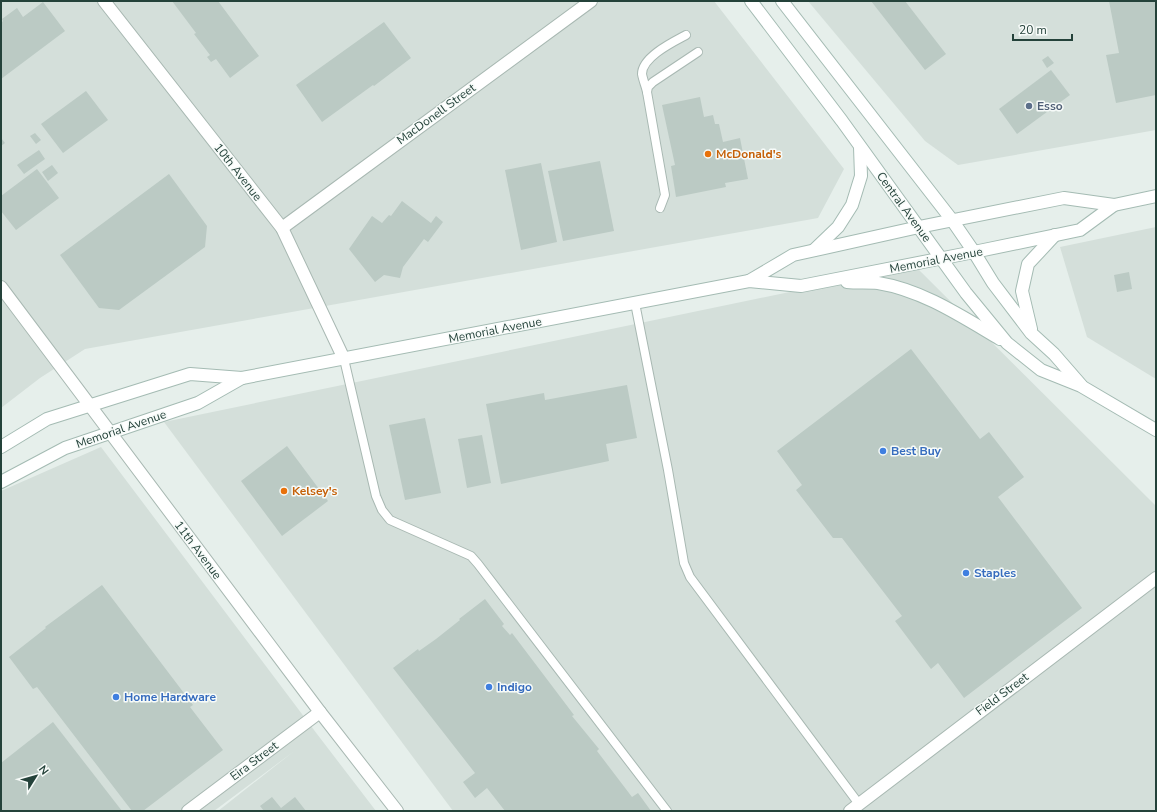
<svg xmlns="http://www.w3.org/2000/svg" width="1157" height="812" font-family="'Nunito Sans',sans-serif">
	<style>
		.built { fill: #d4dfda }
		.building { fill: #bbcac4 }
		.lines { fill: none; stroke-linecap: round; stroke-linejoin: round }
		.service-casing { stroke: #a8b8b2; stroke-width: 10 }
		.minor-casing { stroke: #a8b8b2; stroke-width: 14 }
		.tertiary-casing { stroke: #a8b8b2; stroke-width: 14 }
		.secondary-casing { stroke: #a4bbb3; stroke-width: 14 }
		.service { stroke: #fff; stroke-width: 8 }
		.minor { stroke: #fff; stroke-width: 12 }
		.tertiary { stroke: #fff; stroke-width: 12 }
		.secondary { stroke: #fff; stroke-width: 12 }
		.service-dot { fill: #5c6f8a; stroke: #f7fbf9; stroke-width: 1.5 }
		.food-dot { fill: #e8710a; stroke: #f7fbf9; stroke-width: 1.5 }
		.shop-dot { fill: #3f7fe0; stroke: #f7fbf9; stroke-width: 1.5 }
		.labels { text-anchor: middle; stroke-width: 3; stroke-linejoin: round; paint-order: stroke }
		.service-label { font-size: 12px; font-weight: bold; fill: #4e5e75; stroke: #f7fbf9; text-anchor: start }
		.street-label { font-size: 12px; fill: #24423a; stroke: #f7fbf9 }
		.food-label { font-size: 12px; font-weight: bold; fill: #c56008; stroke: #f7fbf9; text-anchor: start }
		.shop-label { font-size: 12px; font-weight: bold; fill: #366cbe; stroke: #f7fbf9; text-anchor: start }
	</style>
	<rect width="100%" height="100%" fill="#e6efeb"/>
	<g class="built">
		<polygon points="1,1 714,1 844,169 818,218 85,349 40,378 1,408"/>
		<polygon points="808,1 1156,1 1156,130 958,165 925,141"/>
		<polygon points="1156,227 1156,379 1087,337 1060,247"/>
		<polygon points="915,266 1156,506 1156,811 453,811 164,422"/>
		<polygon points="101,447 317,734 376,811 218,811 293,752 214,811 1,811 1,491"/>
	</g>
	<g class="building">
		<polygon points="172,1 218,1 259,56 230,78 216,59 211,62 207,57 210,55 194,34 196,33"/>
		<polygon points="871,1 905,1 946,54 925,70"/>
		<polygon points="1109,1 1156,1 1156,95 1116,103 1106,55 1119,53"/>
		<polygon points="43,2 65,31 1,79 1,23 3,21 2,19 17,8 23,17"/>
		<polygon points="384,22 411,58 374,86 373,85 322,122 296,85"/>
		<polygon points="1048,56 1054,63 1047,68 1042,60"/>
		<polygon points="1051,70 1070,95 1017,134 999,109"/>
		<polygon points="86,91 108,120 63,153 41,124"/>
		<polygon points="700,97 704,117 713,115 715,124 719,124 723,142 740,138 748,179 725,183 726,187 676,197 671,166 675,165 662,105"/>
		<polygon points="35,133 41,140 36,144 30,136"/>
		<polygon points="1,138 5,143 1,146"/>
		<polygon points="39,150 45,159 24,174 17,165"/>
		<polygon points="600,161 614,231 563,241 548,171"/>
		<polygon points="541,163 557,242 521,250 505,170"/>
		<polygon points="52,165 58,173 48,181 42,172"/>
		<polygon points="37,169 59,198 16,230 1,211 1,196"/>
		<polygon points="169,174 207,226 205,247 119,310 99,308 60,255"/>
		<polygon points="402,201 431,223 436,216 443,222 428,242 424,239 403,267 400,278 384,275 375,282 349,249 372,216 382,223 389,215 391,216"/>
		<polygon points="1129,272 1132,289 1117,292 1114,275"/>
		<polygon points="911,349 980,439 989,432 1024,477 998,497 1082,608 964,698 938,663 931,669 895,621 902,616 842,538 833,538 796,490 802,485 777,451"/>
		<polygon points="627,385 637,438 606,444 609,461 501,484 486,404 544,393 545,400"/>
		<polygon points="425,418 441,493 405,500 389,425"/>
		<polygon points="482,435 491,483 467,488 458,439"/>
		<polygon points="287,446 328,501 282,536 241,481"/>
		<polygon points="102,585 193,705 190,707 223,750 143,811 132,811 37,687 33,689 9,657 46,628 45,627"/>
		<polygon points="485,599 504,624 502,626 510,635 512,633 574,715 572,716 599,749 597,751 632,797 638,793 651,811 505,811 487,788 475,798 463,782 475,773 393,668 418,649 419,651 436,639 460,620 459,619"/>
		<polygon points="53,722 122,811 1,811 1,763"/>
		<polygon points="272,797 281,808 295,797 306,811 264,811 260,806"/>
	</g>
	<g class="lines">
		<g class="service-casing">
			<g id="service">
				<path d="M647 92C646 87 643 80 642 74 642 57 673 42 686 35"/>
				<polyline points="660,208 665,195 647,92 648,87 653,82 698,52"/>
				<polyline points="635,303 668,470 684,563 690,577 859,804"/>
				<polyline points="344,359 376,496 382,510 390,520 471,556 478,564 667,811"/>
			</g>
		</g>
		<g class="minor-casing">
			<g id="minor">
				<polyline points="104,1 282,228 344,359"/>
				<polyline points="282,228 591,1"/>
				<polyline points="188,811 320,712"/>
				<polyline points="850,811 1156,578"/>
			</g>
		</g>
		<g class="tertiary-casing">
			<polyline id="tertiary" points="1,287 320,712 397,811"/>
		</g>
		<g class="secondary-casing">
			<g id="secondary">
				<polyline points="751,1 842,121 966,293 1007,343 1041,370 1081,386 1156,430"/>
				<polyline points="782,1 952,220 974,252 993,283 1031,333 1054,354 1081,385"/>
				<polyline points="814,250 838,227 852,205 861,176 860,147"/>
				<polyline points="749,281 793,255 919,227 1064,198 1114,205 1156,196"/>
				<path d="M847 282C857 283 868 282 878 283 922 290 961 316 1000 339"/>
				<polyline points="1031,329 1022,291 1028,264 1055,235"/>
				<polyline points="1,447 47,419 190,374 242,378 749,281 801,286 974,252 1080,230 1114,205"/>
				<polyline points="1,482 65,448 198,403 242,378"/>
			</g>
		</g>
		<use href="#service" class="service"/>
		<use href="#minor" class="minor"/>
		<use href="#tertiary" class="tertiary"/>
		<use href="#secondary" class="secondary"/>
	</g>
	<circle class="service-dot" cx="1029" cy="106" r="4"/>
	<g class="food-dot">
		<circle cx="708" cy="154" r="4"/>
		<circle cx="284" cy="491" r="4"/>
	</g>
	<g class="shop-dot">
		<circle cx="883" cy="451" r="4"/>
		<circle cx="966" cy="573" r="4"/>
		<circle cx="489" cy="687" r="4"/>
		<circle cx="116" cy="697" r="4"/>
	</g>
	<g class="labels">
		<g class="service-label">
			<text x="1037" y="110">Esso</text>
		</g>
		<g class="street-label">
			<text transform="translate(436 114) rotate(-36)" y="4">MacDonell Street</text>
			<text transform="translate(238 172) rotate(52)" y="4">10th Avenue</text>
			<text transform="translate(904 207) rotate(54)" y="4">Central Avenue</text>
			<text transform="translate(936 260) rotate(-11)" y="4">Memorial Avenue</text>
			<text transform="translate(495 330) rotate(-11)" y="4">Memorial Avenue</text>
			<text transform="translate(121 429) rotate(-19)" y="4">Memorial Avenue</text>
			<text transform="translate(198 550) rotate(53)" y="4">11th Avenue</text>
			<text transform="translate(1002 694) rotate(-37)" y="4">Field Street</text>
			<text transform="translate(254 761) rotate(-37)" y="4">Eira Street</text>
		</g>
		<g class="food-label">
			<text x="716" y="158">McDonald's</text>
			<text x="292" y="495">Kelsey's</text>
		</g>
		<g class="shop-label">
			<text x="891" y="455">Best Buy</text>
			<text x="974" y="577">Staples</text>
			<text x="497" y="691">Indigo</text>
			<text x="124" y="701">Home Hardware</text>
		</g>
	</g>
	<rect width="1157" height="812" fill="none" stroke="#24423a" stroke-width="4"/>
	<g transform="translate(36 776) rotate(53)" stroke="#f7fbf9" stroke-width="3" paint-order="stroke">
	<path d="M0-3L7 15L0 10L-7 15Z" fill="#24423a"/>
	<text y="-6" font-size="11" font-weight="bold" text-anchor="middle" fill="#24423a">N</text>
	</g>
	<path d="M1013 34v6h59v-6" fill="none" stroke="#24423a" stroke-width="2"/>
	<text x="1019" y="34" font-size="12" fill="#24423a" stroke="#f7fbf9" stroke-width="3" paint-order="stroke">20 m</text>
</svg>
